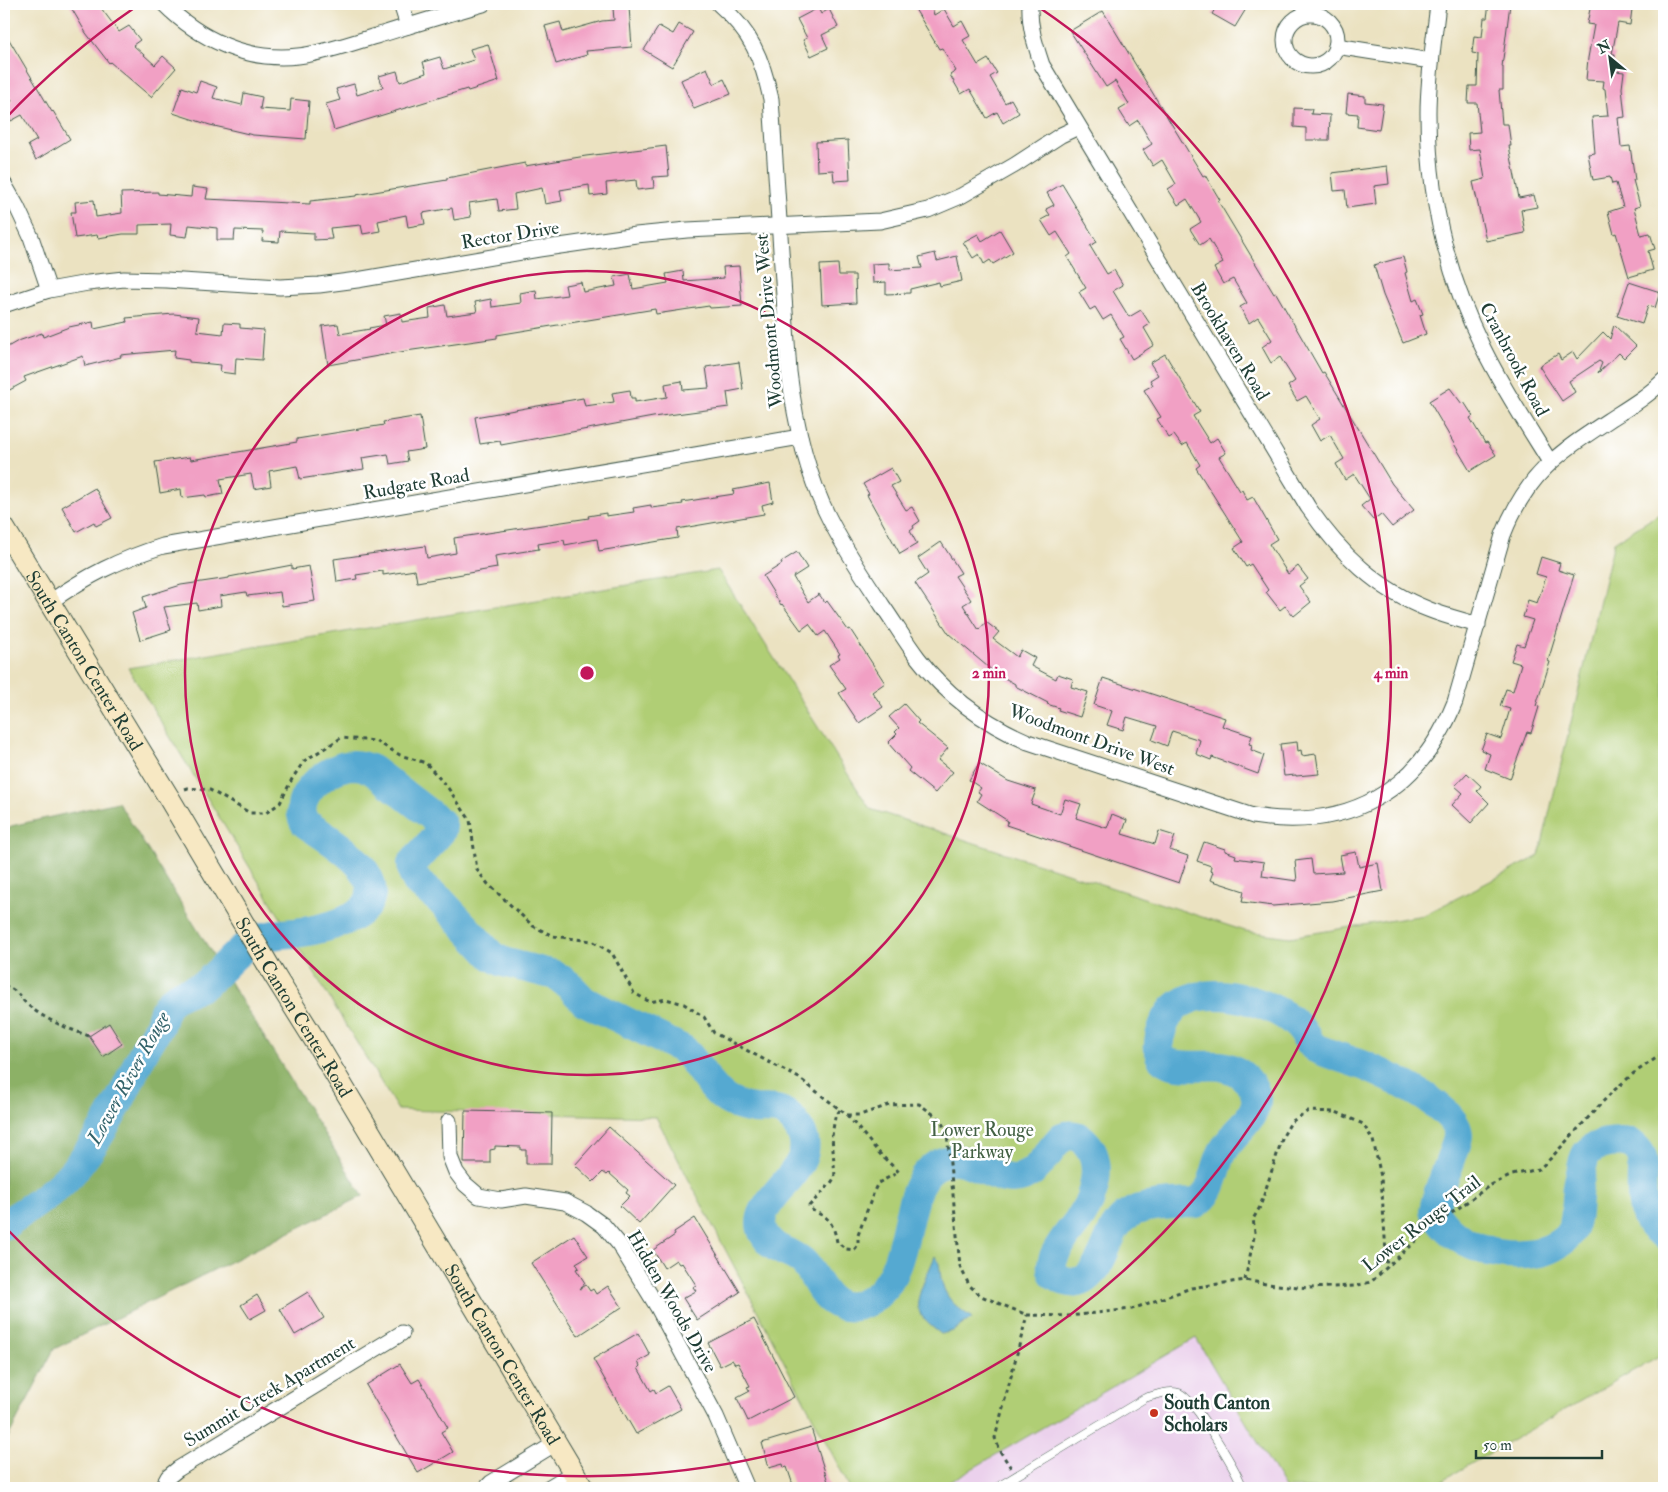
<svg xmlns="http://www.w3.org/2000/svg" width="1668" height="1492" font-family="'IM FELL Double Pica',serif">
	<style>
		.built { fill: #ebd1ec }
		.green { fill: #b0ce75; stroke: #688654 }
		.forest { fill: #8cb166; stroke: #56774d }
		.water { fill: #55a9d1; stroke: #3a7382 }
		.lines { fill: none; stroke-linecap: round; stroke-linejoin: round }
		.river { stroke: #55a9d1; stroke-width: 30 }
		.building { fill: #f1a0c4 }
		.lane-casing { stroke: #3e5649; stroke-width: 9 }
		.street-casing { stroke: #3e5649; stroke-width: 17 }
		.secondary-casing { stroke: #3e5649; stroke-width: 23 }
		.path { stroke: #3e5649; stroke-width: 3; stroke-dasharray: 4 4; stroke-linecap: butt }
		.lane { stroke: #fff; stroke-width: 8 }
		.street { stroke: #fff; stroke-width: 15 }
		.secondary { stroke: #f7e8c3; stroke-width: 21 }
		.ring { fill: none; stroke: #c2185b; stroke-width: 2.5 }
		.poi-dot { fill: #c8321e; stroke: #fff; stroke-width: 2 }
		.labels { text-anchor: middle; stroke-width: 5; stroke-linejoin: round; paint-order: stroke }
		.street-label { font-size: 19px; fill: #1f3d34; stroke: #fff }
		.park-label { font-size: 19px; fill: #436144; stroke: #fff }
		.poi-label { font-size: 19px; font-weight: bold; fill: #1f3d34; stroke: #fff; text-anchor: start }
		.water-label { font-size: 20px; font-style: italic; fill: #32636b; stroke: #fff }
		.centre { fill: #c2185b; stroke: #fff; stroke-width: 2.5 }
		.ring-label { font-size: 15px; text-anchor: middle; font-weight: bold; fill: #c2185b; stroke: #fff; stroke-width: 5; stroke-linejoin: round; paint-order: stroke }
	</style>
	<rect width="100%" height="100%" fill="#fff"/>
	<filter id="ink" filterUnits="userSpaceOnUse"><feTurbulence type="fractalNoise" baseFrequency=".02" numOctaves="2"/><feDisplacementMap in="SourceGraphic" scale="10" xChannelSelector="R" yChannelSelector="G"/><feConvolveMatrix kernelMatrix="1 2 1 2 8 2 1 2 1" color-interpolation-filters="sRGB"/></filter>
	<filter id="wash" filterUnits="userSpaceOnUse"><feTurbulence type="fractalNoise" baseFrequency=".0096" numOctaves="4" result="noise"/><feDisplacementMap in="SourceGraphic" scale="20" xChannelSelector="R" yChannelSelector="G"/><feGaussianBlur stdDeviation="1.12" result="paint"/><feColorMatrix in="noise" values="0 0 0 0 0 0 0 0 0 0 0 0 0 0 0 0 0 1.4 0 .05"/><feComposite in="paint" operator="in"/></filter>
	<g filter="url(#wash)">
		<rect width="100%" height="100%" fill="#ebe2c1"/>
		<polygon class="built" points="1196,1338 1285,1488 939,1488"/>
		<polygon class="green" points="1664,511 1664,1353 1429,1488 1285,1488 1196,1338 939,1488 850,1488 656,1117 398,1110 128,668 718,570 870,809 1245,931 1290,937 1424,915 1539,856 1614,542"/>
		<polygon class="forest" points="118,802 363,1196 54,1349 4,1445 4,835 11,826"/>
		<path class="water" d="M935 1256C942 1264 939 1277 943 1286 948 1302 960 1309 972 1318L953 1331 941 1334C932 1327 921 1319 918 1308 915 1297 931 1267 935 1256Z"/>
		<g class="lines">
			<path class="river" d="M4 1225C24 1211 47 1198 65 1180 86 1159 108 1123 122 1096 130 1080 137 1064 145 1049 150 1041 155 1033 159 1026 163 1016 163 1007 172 1000 184 990 196 991 206 983 225 968 240 944 265 937 276 933 290 934 302 932 322 929 364 920 370 898 380 867 326 838 305 823 290 797 328 766 353 765 360 765 366 767 372 770L441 823 442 826 441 831 412 864 413 874 418 883 440 900 492 956 503 962 555 975 569 985 584 1001 684 1050C698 1064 712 1093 729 1101 736 1105 746 1108 754 1109 762 1110 772 1108 780 1111 788 1114 795 1122 799 1129 826 1169 745 1200 764 1234 775 1253 790 1250 803 1262 814 1273 819 1292 832 1301 846 1311 864 1306 877 1295 902 1273 904 1229 914 1198 917 1189 921 1179 928 1172 964 1137 991 1190 1023 1177 1040 1170 1049 1150 1062 1137 1071 1134 1080 1135 1086 1143 1104 1162 1094 1197 1081 1217 1070 1233 1028 1275 1070 1282 1097 1287 1105 1244 1115 1228 1119 1222 1123 1217 1129 1214 1144 1204 1177 1204 1196 1203 1212 1195 1214 1174 1220 1158 1226 1138 1259 1118 1256 1097 1255 1091 1252 1085 1248 1081 1241 1073 1232 1068 1221 1066 1207 1064 1167 1071 1160 1055 1156 1044 1162 1025 1169 1015 1193 978 1269 999 1296 1024 1304 1031 1307 1041 1315 1048 1331 1055 1349 1060 1365 1066 1388 1076 1458 1107 1458 1135 1458 1141 1455 1147 1453 1153 1447 1172 1437 1191 1434 1211 1456 1248 1500 1260 1540 1252 1552 1249 1566 1241 1571 1231 1578 1218 1576 1200 1578 1186 1579 1180 1581 1174 1582 1167 1583 1163 1584 1157 1587 1153 1597 1142 1617 1141 1630 1143 1635 1147 1640 1151 1642 1157 1644 1163 1642 1168 1642 1173 1641 1196 1640 1223 1664 1234"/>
		</g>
		<g id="blocks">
			<g class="building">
				<polygon points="69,4 98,4 119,32 129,26 140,40 133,45 155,65 163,56 176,68 151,97 110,62 109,63 86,33"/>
				<polygon points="912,4 931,4 934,15 944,9 954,26 962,21 970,36 963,40 978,65 988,59 997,73 990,77 1005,103 1011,99 1019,113 1003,123 997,112 987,118 970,89 961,94 950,75 956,71 942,48 939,49"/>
				<polygon points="1218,4 1249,4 1235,27 1212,14"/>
				<polygon points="1489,4 1510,4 1502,67 1503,67 1503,90 1499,90 1502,124 1508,124 1511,146 1509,146 1519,198 1534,195 1537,207 1521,210 1525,233 1486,241 1473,182 1485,179 1480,149 1469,150 1468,133 1480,132 1477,103 1468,103 1469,86 1477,86 1478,54 1472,53 1474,36 1482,37 1484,18 1487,18"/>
				<polygon points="1591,4 1601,4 1632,9 1630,25 1618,23 1612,54 1615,54 1614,65 1617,65 1616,71 1624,72 1622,88 1625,117 1618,118 1621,147 1630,146 1635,180 1633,180 1640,206 1634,208 1641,235 1650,233 1655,249 1648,251 1653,270 1629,277 1616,233 1614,234 1608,212 1623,207 1616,183 1612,184 1610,177 1593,180 1588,154 1595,153 1592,117 1608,116 1605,89 1603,88 1604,81 1586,80 1588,58 1594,25 1587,24"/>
				<polygon points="629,7 632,47 586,51 587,55 556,64 545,26 560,22 563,32 602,21 614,20 613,8"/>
				<polygon points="818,8 821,14 829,9 838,27 822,35 828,48 811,56 803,40 807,38 797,19"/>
				<polygon points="1103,11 1203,176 1205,175 1220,200 1218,201 1274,294 1276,293 1322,373 1324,372 1392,484 1414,510 1392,527 1381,514 1373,520 1361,506 1370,499 1354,474 1345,480 1336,464 1344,459 1330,435 1320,441 1311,425 1320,419 1306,396 1297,401 1288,386 1295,381 1280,357 1271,363 1262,347 1272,340 1258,317 1249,323 1240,307 1247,303 1233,279 1223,284 1214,268 1223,263 1209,239 1200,245 1190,229 1201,222 1187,199 1178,205 1168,189 1176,184 1162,160 1153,166 1143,150 1152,144 1138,120 1129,126 1119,110 1129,104 1115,81 1106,87 1070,31"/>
				<polygon points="679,24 693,32 672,67 644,50 659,26 673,34"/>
				<polygon points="4,31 52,112 53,111 70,139 36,160 28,145 37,140 22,115 11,121 4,109 4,106 12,101 4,87"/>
				<polygon points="488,44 499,81 468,91 467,89 334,130 326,104 340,100 336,89 354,84 357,95 383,87 379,76 397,71 400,82 426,73 423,62 440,57 444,69 474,60 470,49"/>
				<polygon points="707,68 714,84 724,79 731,94 694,109 681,80"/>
				<polygon points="200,81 217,87 213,98 242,105 244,93 262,97 260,109 290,111 291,99 309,101 306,139 253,135 210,125 173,113 182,87 196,92"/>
				<polygon points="1348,94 1365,96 1365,102 1383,104 1379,130 1357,127 1358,114 1346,113"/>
				<polygon points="1294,108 1312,109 1311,114 1330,115 1329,140 1306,140 1306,128 1294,127"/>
				<polygon points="848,140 850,180 834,181 833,170 817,171 816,142"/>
				<polygon points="666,146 669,176 653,177 654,188 637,190 636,180 606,183 607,194 590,196 589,185 560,190 562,201 545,204 542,188 514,194 516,209 499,211 497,199 469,203 471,217 454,220 452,208 423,213 425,224 408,227 406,215 378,221 380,231 363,234 361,225 330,228 332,239 314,240 314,233 280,231 279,242 262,241 263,231 235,230 234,240 217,240 217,228 189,225 187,237 170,235 171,224 139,225 139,234 123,234 98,238 97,235 75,238 71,212 76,212 75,202 94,200 96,217 122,213 121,193 158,192 158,194 191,197 192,187 208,189 206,199 310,204 310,201 356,196 356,195 447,180 447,178 525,163 525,166 586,156"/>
				<polygon points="1387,166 1389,184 1374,186 1376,204 1347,208 1345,190 1334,191 1332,173"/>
				<polygon points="1062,184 1097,242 1090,246 1107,274 1114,270 1123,285 1113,291 1129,317 1141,310 1150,324 1144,328 1154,345 1132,359 1120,339 1124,337 1111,315 1103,320 1095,307 1090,310 1079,292 1086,288 1067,257 1071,254 1057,232 1051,236 1041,220 1050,215 1046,209 1054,205 1047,193"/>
				<polygon points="1000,230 1013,252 993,264 990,260 984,264 979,254 973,258 963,242 978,234 982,241"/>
				<polygon points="935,253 937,261 957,256 962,281 940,286 939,282 910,289 910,293 886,294 886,282 873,283 872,264 889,263 889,270 922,268 919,257"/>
				<polygon points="1403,257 1407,272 1405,273 1413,301 1417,299 1423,314 1420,315 1426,334 1403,343 1383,295 1374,265"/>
				<polygon points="838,264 839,275 855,275 856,303 822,305 820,265"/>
				<polygon points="739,266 742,306 710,308 709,306 656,314 655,309 497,335 497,338 406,351 328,365 322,326 338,324 340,334 370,329 369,328 386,325 384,316 401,313 402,322 430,318 429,308 445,305 447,316 477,312 475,302 491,299 492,307 521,303 520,293 536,290 537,299 567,295 565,285 581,282 583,292 616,286 614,277 630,274 633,289 668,283 666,274 683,271 684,281 724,278 723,267"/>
				<polygon points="1629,282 1660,292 1655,308 1648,306 1642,324 1617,316"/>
				<polygon points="174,314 199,317 197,331 223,334 224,323 240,324 240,328 264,330 262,360 236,358 235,374 220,372 221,365 189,362 189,360 174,358 175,350 120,355 121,357 85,366 83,356 24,377 26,381 4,393 4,349 18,341 42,333 43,337 69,327 93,322 94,329 127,322 126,318"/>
				<polygon points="1614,325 1636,346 1624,358 1619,353 1598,373 1602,363 1599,361 1569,381 1575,392 1562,401 1539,366 1558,354 1561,360 1573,352 1577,359 1603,332 1610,339"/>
				<polygon points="1165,354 1200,412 1193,416 1210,443 1217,438 1226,453 1219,457 1240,491 1242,490 1247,500 1253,497 1277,539 1269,544 1288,574 1298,566 1308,579 1299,586 1311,602 1294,616 1285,606 1280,610 1266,592 1268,590 1251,564 1246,567 1234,548 1243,542 1196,468 1200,465 1187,443 1182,446 1174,435 1169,438 1157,419 1161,417 1144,390 1153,385 1150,380 1158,375 1150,363"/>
				<polygon points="739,362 743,389 727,392 729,407 653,417 501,445 500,441 480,444 475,417 583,398 585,406 614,402 612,393 630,390 631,398 635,398 635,402 667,397 665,384 682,381 683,390 709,388 706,367"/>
				<polygon points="1450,388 1462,404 1464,402 1473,416 1470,418 1485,443 1487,442 1496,455 1470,471 1429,401"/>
				<polygon points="420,416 425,449 406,452 408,461 390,464 388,454 362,458 364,469 300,479 297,466 269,471 271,486 254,489 251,474 220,479 223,494 206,497 205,495 182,498 181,489 160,493 155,462 190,457 191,460 297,442 297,439 384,425 383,422"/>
				<polygon points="891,468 899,482 891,486 906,510 912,507 920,521 913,526 914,528 910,531 917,544 900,554 867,495 869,494 863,484"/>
				<polygon points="770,483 773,502 762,505 764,514 677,529 678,538 599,551 597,539 565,545 564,540 538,544 539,549 495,556 497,568 417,582 415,570 383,575 383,571 356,575 357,579 337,582 334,559 425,546 427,558 456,553 454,538 589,518 588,516 606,513 606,516 634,512 633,508 651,505 651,508 683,504 682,502 734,494 733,490"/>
				<polygon points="95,488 112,518 96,526 94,522 76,532 62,507"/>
				<polygon points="941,542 961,573 955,576 971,600 963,605 979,630 986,622 999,632 993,639 1017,657 1021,650 1035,658 1031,666 1056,679 1058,674 1073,679 1071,687 1088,692 1080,717 1058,710 1059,708 1047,704 1048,703 1015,686 1015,684 994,672 949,634 915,583 928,574 918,558"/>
				<polygon points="797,552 807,568 793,577 808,602 819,594 825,603 827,601 848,630 850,629 885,683 872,692 883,707 859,723 839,693 846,689 829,665 840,658 838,655 840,654 825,631 818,636 809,624 801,630 782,604 781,605 763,576 782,564 781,562"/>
				<polygon points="1541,557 1560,563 1558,570 1574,575 1548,661 1550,662 1536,706 1539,707 1531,733 1527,732 1510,779 1485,769 1490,754 1481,750 1487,734 1501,739 1510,709 1500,706 1506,689 1513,691 1521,664 1511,661 1517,644 1524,646 1533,620 1523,617 1528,600 1537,603 1546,577 1536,574"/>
				<polygon points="292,565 292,569 309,566 315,601 282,606 280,592 247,596 246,592 220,596 221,606 198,610 197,603 164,607 171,630 140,640 132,613 146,608 143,597 181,585 229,578 229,577"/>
				<polygon points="1103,678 1225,718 1222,726 1252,736 1249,744 1252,745 1251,750 1264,755 1258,774 1212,757 1211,760 1196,754 1200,740 1172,731 1167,746 1152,740 1157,726 1127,717 1123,730 1107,725 1112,711 1094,705"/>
				<polygon points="904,704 919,721 917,723 948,748 938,760 953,772 935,793 908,771 910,768 888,743 897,734 895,732 899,728 889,717"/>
				<polygon points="1297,742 1298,751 1301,750 1302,756 1316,754 1319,774 1296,776 1296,775 1284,776 1280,744"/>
				<polygon points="979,763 1008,781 1036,790 1031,804 1060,814 1065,799 1081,804 1076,818 1107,828 1112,814 1127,820 1122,834 1155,844 1159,831 1175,836 1170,850 1188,856 1179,883 1006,825 1008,821 977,801 981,794 978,792 981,788 969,780"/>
				<polygon points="1467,773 1481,786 1477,791 1489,803 1471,823 1452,805 1463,793 1455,786"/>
				<polygon points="1204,842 1225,849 1225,851 1236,855 1235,858 1264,862 1262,876 1297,881 1295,861 1311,859 1313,874 1343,872 1340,855 1356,852 1359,867 1378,863 1383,891 1332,901 1273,906 1242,902 1244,891 1210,880 1213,872 1210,871 1211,866 1197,861"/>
				<polygon points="109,1023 122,1044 103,1057 89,1036"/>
				<polygon points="465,1111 552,1113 551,1164 526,1164 526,1150 521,1150 521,1147 495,1146 495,1149 490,1150 490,1163 464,1163"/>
				<polygon points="609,1127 674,1185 639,1224 620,1206 630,1196 626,1193 628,1190 609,1173 607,1175 603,1172 593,1182 575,1165"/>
				<polygon points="695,1218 740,1292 697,1320 683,1298 696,1291 693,1287 696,1285 682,1263 679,1264 676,1260 664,1268 653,1250 675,1235 674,1232"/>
				<polygon points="574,1235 588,1256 576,1263 579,1268 576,1269 585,1283 580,1289 586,1285 590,1291 593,1289 596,1294 608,1286 622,1307 578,1336 531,1263"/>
				<polygon points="308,1292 324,1318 295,1335 280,1309"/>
				<polygon points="257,1295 266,1310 250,1319 241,1305"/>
				<polygon points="754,1319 794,1397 748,1421 737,1398 750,1391 747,1387 750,1386 738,1363 735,1364 732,1360 720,1366 708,1343"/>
				<polygon points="638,1333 650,1355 638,1362 640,1366 638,1368 651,1391 654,1389 656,1393 668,1386 681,1409 636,1434 593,1359"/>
				<polygon points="400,1364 412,1383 419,1379 436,1407 448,1428 441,1432 453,1452 418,1473 366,1385"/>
				<polygon points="811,1428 830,1488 794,1488 787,1467 784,1468 783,1464 769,1468 762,1443"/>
			</g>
		</g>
	</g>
	<g filter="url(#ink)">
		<use href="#blocks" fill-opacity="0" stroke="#3e5649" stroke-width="1"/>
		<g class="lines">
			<g class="lane-casing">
				<path id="lane" d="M996 1488 1145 1398C1155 1395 1168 1390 1179 1393 1195 1399 1236 1470 1243 1488"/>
			</g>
			<g class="street-casing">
				<g id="street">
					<path d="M164 4C199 39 247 62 298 56 325 53 351 43 376 36 412 25 447 14 483 4"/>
					<polyline points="401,4 408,26"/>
					<path d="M719 4C751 32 762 58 771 99L789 372C795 422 806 473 829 518 844 548 863 576 882 605 894 622 905 641 918 658 947 696 984 723 1028 742L1253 816C1348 831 1419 792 1455 702L1503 535C1527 473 1559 453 1612 418 1631 406 1649 395 1664 380"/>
					<path d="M1030 4C1029 26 1035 44 1042 65L1308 507C1340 553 1377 590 1430 610 1445 616 1462 620 1478 625"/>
					<path d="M1438 4C1434 40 1428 77 1428 113 1428 195 1447 275 1483 348 1502 387 1527 425 1550 462"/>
					<circle cx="1311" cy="40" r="26"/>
					<polyline points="1336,46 1431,61"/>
					<polyline points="4,184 17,207 31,237 49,290"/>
					<polyline points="4,305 49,290 88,283 124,279 166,280 280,287 319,285 357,280 539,249 636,235 687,230 880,221 928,210 961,196 1015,165 1061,135 1078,127"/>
					<path d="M50 602C88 575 119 560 163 546L800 437"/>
					<polyline points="449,1121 450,1157 456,1172 465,1184 479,1196 501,1200 526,1196 565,1202 586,1213 604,1226 619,1244 657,1306 716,1416 747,1488"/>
					<polyline points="162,1488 168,1477 178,1469 402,1333"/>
					<polyline points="486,1488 491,1483 556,1443"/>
					<polyline points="548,1488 573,1473"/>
				</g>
			</g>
			<g class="secondary-casing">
				<g id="secondary">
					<path id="s1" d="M4 528 169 798 276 978 316 1042 583 1488"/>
				</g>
			</g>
			<g class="path">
				<polyline points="185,789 188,788 210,790 250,813 266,813 280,803 292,779 304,761 341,738 376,741 400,755 426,763 448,788 470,820 477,870 488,884 533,926 553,936 592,941 612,953 634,993 650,1002 666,999 684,1004 704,1017 714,1033 799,1078 847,1115 860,1115 889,1105 919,1104 940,1119 947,1133 960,1266 969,1285 981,1296 1027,1315 1069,1316 1132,1309 1191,1288 1245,1280 1266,1284 1309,1288 1354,1286 1371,1282 1424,1233 1489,1186 1512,1175 1539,1169 1550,1159 1611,1093 1634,1073 1664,1053"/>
				<path d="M4 986C16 988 20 998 28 1005 45 1020 69 1029 89 1036"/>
				<path d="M840 1110 835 1117 832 1136 835 1177 831 1183 809 1206C813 1212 816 1212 822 1215 832 1220 835 1232 837 1242L846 1249 854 1250 858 1245V1235L875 1189 878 1183 899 1172 881 1155 847 1115"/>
				<polyline points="1245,1280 1255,1232 1253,1219 1260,1207 1283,1136 1291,1122 1308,1111 1336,1112 1363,1124 1373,1140 1381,1177 1387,1268"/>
				<polyline points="1011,1468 1000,1451 995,1438 1027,1315"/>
			</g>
			<use href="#lane" class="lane"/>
			<use href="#street" class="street"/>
			<use href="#secondary" class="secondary"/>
		</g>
	</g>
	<g class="ring">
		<circle cx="587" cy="673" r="402"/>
		<path d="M4 120A804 804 0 0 1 137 6M1037 6A804 804 0 1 1 4 1226"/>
	</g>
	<circle class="poi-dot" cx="1154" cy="1413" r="5"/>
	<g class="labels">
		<g class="street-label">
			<text transform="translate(510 234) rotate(-9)" y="7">Rector Drive</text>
			<text transform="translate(768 321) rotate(-95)" y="7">Woodmont Drive West</text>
			<text transform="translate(1231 341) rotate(59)" y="7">Brookhaven Road</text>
			<text transform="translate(1515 359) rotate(62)" y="7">Cranbrook Road</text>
			<text transform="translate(416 483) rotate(-10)" y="7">Rudgate Road</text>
			<text dy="7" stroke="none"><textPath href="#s1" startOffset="155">South Canton Center Road</textPath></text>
			<text transform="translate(1092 739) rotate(20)" y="7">Woodmont Drive West</text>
			<text dy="7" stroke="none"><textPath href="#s1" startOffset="560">South Canton Center Road</textPath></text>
			<text transform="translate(1421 1223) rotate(-38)" y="7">Lower Rouge Trail</text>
			<text transform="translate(673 1301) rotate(60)" y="7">Hidden Woods Drive</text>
			<text dy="7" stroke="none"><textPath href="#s1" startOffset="965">South Canton Center Road</textPath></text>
			<text transform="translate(269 1391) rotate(-31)" y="7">Summit Creek Apartment</text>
		</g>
		<g class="park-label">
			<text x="982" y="1136">Lower Rouge<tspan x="982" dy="22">Parkway</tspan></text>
		</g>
		<g class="poi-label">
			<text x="1164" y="1409">South Canton<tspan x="1164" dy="22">Scholars</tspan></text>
		</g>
		<g class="water-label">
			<text transform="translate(128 1078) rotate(-61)" y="7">Lower River Rouge</text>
		</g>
	</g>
	<circle cx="587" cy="673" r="8" class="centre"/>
	<g class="ring-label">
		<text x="989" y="678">2 min</text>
		<text x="1391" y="678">4 min</text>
	</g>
	<rect width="1668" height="1492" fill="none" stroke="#fff" stroke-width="20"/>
	<g transform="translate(1610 58) rotate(331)" stroke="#ffffff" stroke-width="4" paint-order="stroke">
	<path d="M0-4L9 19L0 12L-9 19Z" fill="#1f3d34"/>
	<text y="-8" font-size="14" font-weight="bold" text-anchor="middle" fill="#1f3d34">N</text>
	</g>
	<path d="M1476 1450v8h126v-8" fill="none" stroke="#1f3d34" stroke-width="2.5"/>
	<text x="1483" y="1450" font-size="15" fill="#1f3d34" stroke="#ffffff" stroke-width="4" paint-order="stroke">50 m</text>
</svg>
